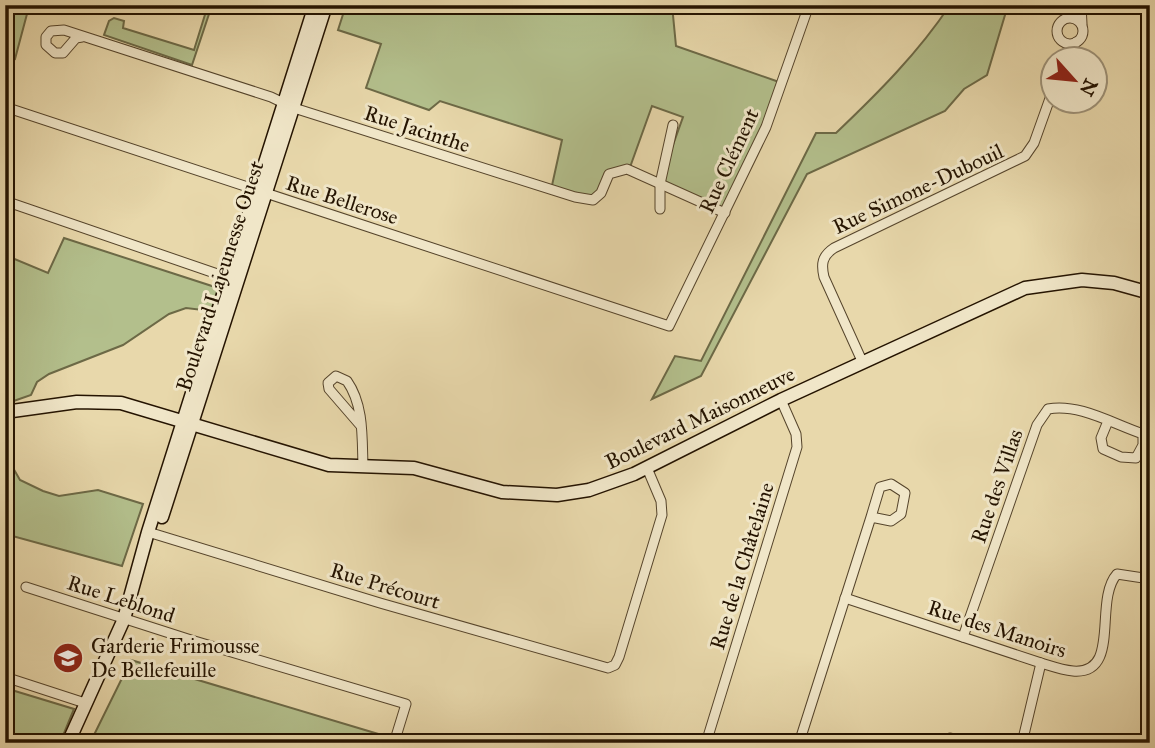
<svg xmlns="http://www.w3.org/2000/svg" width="1155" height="748" font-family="'IM FELL Great Primer',serif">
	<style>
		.green { fill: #b3bf8c; stroke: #6c6946; stroke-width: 2 }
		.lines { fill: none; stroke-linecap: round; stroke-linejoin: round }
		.street-casing { stroke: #55442b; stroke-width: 11 }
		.secondary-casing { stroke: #241300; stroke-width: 15 }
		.street { stroke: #f0e6c8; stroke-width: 9 }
		.secondary { stroke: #f0e6c8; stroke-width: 12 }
		.labels { text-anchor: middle; stroke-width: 6; stroke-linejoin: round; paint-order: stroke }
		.street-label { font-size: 21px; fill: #241300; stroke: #f0e6c8 }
		.poi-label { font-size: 21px; fill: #241300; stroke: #f0e6c8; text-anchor: start }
	</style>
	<rect width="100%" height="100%" fill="#e8d8ab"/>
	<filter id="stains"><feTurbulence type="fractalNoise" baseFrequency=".00286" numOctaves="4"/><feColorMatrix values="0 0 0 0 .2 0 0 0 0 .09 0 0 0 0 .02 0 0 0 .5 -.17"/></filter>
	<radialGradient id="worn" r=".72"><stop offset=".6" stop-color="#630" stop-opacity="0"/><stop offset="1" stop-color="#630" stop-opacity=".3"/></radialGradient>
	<g class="green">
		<polygon points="208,5 212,5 192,65 104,35 109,21 114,18 124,21 123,28 194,50"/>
		<polygon points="346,5 672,5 676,46 779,82 767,125 725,213 660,181 683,117 652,106 629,170 608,176 592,199 551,190 562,140 440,101 429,110 366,88 381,44 338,30"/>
		<path d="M950 5H1008L987 75 964 89 945 111 807 174 701 376 652 399 675 356 701 361 816 133H836C878 93 918 53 950 5Z"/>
		<polygon points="5,8 27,14 15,59 5,56"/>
		<polygon points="64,238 218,288 211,311 186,308 169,314 123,345 49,374 37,382 31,395 5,404 5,255 48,273"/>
		<polygon points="5,454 20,480 43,491 59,496 98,490 143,504 122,566 5,534"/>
		<polygon points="131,660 385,736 383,743 90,743"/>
		<polygon points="5,688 74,709 60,743 5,743"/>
	</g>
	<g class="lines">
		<g class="street-casing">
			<g id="street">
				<polyline points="1081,5 1082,24"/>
				<circle cx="1070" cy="31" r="13"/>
				<polyline points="82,37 76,38 63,53 55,53 46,45 46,37 51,31 64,30 271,97 294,108 575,197 593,200 601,193 609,174 627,169 725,213"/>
				<polyline points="1063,60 1076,42"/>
				<polyline points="5,107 669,326 766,127 809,5"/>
				<polyline points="5,201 232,279"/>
				<polyline points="660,209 660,184 673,125"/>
				<path d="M862 361 824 277C821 264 822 256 834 248L1025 156 1034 143 1054 87"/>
				<path d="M361 426 329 389 328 383 336 376 347 381C364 405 362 438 363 467"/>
				<polyline points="148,532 380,603 608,668 615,665 619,657 662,515 661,501 647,468"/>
				<polyline points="26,587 191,640 406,704 394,743"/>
				<path d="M845 598 1041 663C1051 666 1062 670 1073 671 1122 675 1093 601 1117 574L1150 579"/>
				<path d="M963 637 1037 425 1048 409C1079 403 1113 424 1143 434V445L1136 458 1121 457 1103 449 1101 438 1108 421"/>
				<polyline points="5,677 85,703"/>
				<polyline points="706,743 797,447 796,434 781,400"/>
				<polyline points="799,743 871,517 880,487 891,484 905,493 901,514 891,521 871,517"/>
				<polyline points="942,743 950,738 963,743"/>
				<polyline points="1022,743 1041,663"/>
			</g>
		</g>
		<g class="secondary-casing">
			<g id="secondary">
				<polyline points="5,412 77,402 121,403 329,465 414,468 502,492 557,495 589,490 634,474 781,400 1025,288 1082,280 1114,283 1150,293"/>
				<polyline points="162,517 326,5"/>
				<polyline points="68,743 124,619 148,532 315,5"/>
			</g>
		</g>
		<use href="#street" class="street"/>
		<use href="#secondary" class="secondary"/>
	</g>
	<defs>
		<g id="school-disc" transform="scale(1.575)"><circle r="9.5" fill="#8f2418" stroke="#f0e6c8"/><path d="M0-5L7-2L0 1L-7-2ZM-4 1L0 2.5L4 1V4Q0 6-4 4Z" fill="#fff"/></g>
	</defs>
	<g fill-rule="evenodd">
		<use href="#school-disc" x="68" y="658"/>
	</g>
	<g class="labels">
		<g class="street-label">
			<text transform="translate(417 129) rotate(18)" y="7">Rue Jacinthe</text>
			<text transform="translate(729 161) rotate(-65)" y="7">Rue Clément</text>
			<text transform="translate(918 189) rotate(-25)" y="7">Rue Simone-Dubouil</text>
			<text transform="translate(342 200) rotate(18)" y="7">Rue Bellerose</text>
			<text transform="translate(220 276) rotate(-72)" y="7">Boulevard Lajeunesse Ouest</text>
			<text transform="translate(700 418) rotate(-26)" y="7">Boulevard Maisonneuve</text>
			<text transform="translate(997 486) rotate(-71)" y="7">Rue des Villas</text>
			<text transform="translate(742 566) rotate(-73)" y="7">Rue de la Châtelaine</text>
			<text transform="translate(385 586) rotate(17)" y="7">Rue Précourt</text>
			<text transform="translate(121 599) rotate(18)" y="7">Rue Leblond</text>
			<text transform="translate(997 629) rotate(18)" y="7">Rue des Manoirs</text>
		</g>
		<g class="poi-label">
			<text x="91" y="653">Garderie Frimousse<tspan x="91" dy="24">De Bellefeuille</tspan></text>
		</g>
	</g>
	<rect width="1155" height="748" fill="none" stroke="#e8d8ab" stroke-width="28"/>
	<rect x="7" y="7" width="1141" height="734" fill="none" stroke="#241300" stroke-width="3.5"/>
	<rect x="14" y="14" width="1127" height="720" fill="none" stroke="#241300" stroke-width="2"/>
	<g transform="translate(1074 80) rotate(117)"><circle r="33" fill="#f0e6c8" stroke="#9e9278" stroke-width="2"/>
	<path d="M0-5L12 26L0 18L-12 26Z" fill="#8f2418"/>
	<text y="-10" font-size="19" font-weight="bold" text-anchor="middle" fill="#241300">N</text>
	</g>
	<rect width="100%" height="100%" filter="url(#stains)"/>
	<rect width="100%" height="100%" fill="url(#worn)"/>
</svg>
